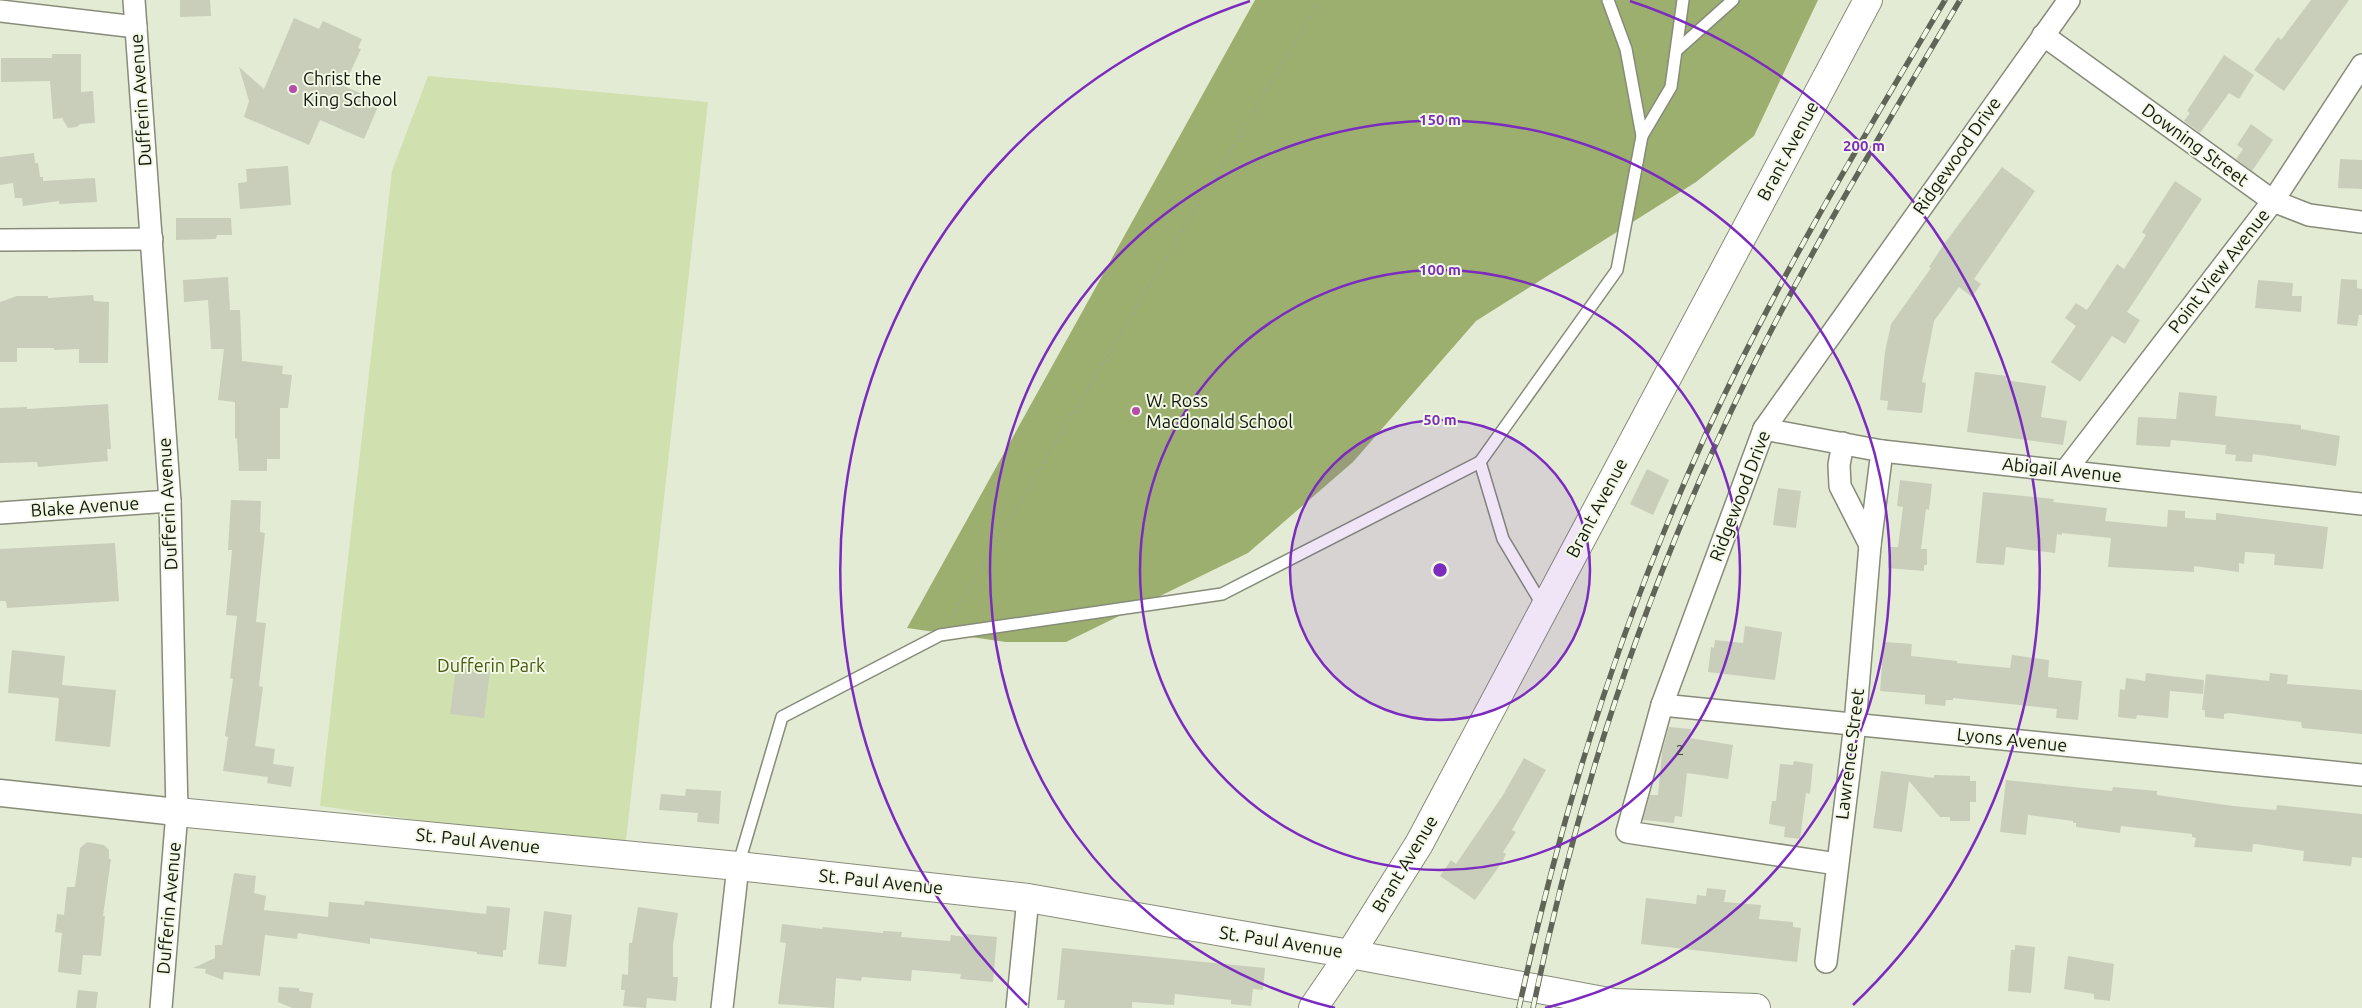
<svg xmlns="http://www.w3.org/2000/svg" width="2362" height="1008" font-family="Ubuntu,sans-serif">
	<style>
		.green { fill: #d1e0af }
		.forest { fill: #9daf6f }
		.building { fill: #c8ceb9 }
		.lines { fill: none; stroke-linecap: round; stroke-linejoin: round }
		.service-casing { stroke: #858c78; stroke-width: 14 }
		.minor-casing { stroke: #858c78; stroke-width: 24 }
		.tertiary-casing { stroke: #858c78; stroke-width: 29 }
		.secondary-casing { stroke: #858c78; stroke-width: 30 }
		.path { stroke: #9ea392; stroke-width: 3; stroke-dasharray: 1 4; stroke-linecap: butt }
		.service { stroke: #fff; stroke-width: 11 }
		.minor { stroke: #fff; stroke-width: 21 }
		.tertiary { stroke: #fff; stroke-width: 26 }
		.secondary { stroke: #fff; stroke-width: 28 }
		.rail-casing { stroke: #606558; stroke-width: 5.5 }
		.rail { stroke: #f1f8e3; stroke-width: 4; stroke-dasharray: 11; stroke-linecap: butt }
		.ring { fill: none; stroke: #7b2cbf; stroke-width: 2.5 }
		.poi-dot { fill: #b74cad; stroke: #f1f8e3; stroke-width: 2 }
		.labels { text-anchor: middle; stroke-width: 4; stroke-linejoin: round; paint-order: stroke }
		.number-label { font-size: 15px; fill: #41453a }
		.poi-label { font-size: 18px; fill: #14170f; stroke: #f1f8e3; text-anchor: start }
		.street-label { font-size: 18px; fill: #14170f; stroke: #f1f8e3 }
		.park-label { font-size: 18px; fill: #495810; stroke: #f1f8e3 }
		.centre { fill: #7b2cbf; stroke: #f1f8e3; stroke-width: 2.5 }
		.ring-label { font-size: 15px; text-anchor: middle; font-weight: bold; fill: #7b2cbf; stroke: #f1f8e3; stroke-width: 4; stroke-linejoin: round; paint-order: stroke }
	</style>
	<rect width="100%" height="100%" fill="#e4ebd5"/>
	<polygon class="green" points="428,76 708,102 625,850 320,806 392,171"/>
	<polygon class="forest" points="1255,0 1818,0 1754,136 1696,182 1476,321 1353,462 1248,553 1066,642 1006,642 907,628"/>
	<g class="building">
		<polygon points="180,0 210,0 211,16 180,17"/>
		<polygon points="2311,0 2349,0 2284,91 2254,70 2278,37 2281,40"/>
		<polygon points="294,18 319,29 323,21 362,39 358,48 361,49 344,86 380,102 364,139 320,120 309,145 244,117 249,101 239,67 264,89"/>
		<polygon points="52,54 81,54 81,92 93,91 95,123 80,124 77,127 68,128 62,118 53,119 50,81 1,82 1,58 52,58"/>
		<polygon points="2224,55 2254,75 2239,99 2229,93 2200,133 2184,121 2190,113 2187,111"/>
		<polygon points="2251,124 2273,140 2252,171 2236,159 2243,149 2237,145"/>
		<polygon points="34,153 35,163 38,163 40,177 43,177 43,181 95,178 97,202 59,204 59,201 23,206 22,198 15,198 13,183 0,185 0,157"/>
		<polygon points="2340,159 2362,160 2362,189 2338,188"/>
		<polygon points="288,166 291,205 240,209 238,183 247,182 246,169"/>
		<polygon points="2002,167 2035,191 1974,279 1981,284 1972,297 1959,287 1934,321 1922,382 1926,383 1922,413 1887,410 1888,401 1880,400 1885,352 1891,324 1931,268 1929,267 1944,244"/>
		<polygon points="2175,181 2202,199 2127,312 2140,320 2125,344 2112,336 2080,382 2051,362 2076,326 2065,318 2076,303 2087,310 2117,264 2124,269 2146,235 2142,232"/>
		<polygon points="176,218 231,218 232,235 217,235 216,239 176,240"/>
		<polygon points="228,277 230,310 240,310 242,361 283,366 282,374 292,375 288,408 280,408 280,459 267,459 267,471 239,471 237,439 235,438 235,402 218,400 224,349 211,349 208,300 184,302 183,280"/>
		<polygon points="2341,279 2357,280 2357,288 2362,289 2362,315 2359,315 2357,326 2337,324"/>
		<polygon points="2258,280 2293,283 2292,296 2302,296 2301,312 2255,308"/>
		<polygon points="93,295 94,301 109,302 108,363 79,363 79,349 54,350 54,348 17,348 17,362 0,362 0,302 17,296 48,296 48,298"/>
		<polygon points="1975,372 2007,376 2006,380 2046,386 2041,417 2067,421 2063,445 1967,432"/>
		<polygon points="2179,392 2217,396 2215,416 2301,425 2301,429 2340,436 2336,466 2253,454 2252,462 2235,461 2236,455 2225,454 2226,445 2171,440 2170,447 2136,445 2138,417 2176,419"/>
		<polygon points="108,404 111,449 107,449 108,461 38,467 37,462 0,463 0,408 27,407 27,409"/>
		<polygon points="1647,469 1669,480 1653,515 1630,504"/>
		<polygon points="1900,480 1932,484 1929,510 1926,509 1921,549 1927,549 1927,565 1924,565 1924,571 1888,568 1889,547 1898,547 1903,507 1897,506"/>
		<polygon points="1778,488 1801,491 1796,528 1773,525"/>
		<polygon points="1983,492 2054,499 2053,502 2107,508 2105,521 2167,527 2168,510 2185,511 2185,518 2216,520 2216,513 2328,527 2323,569 2274,565 2275,554 2245,552 2244,564 2239,563 2239,572 2194,566 2194,572 2108,567 2111,538 2062,533 2062,535 2057,534 2055,553 2006,547 2004,565 1976,563"/>
		<polygon points="231,500 261,501 260,532 265,533 256,622 266,623 259,686 263,687 255,746 275,749 273,764 294,767 291,787 267,783 268,777 223,771 228,737 225,736 233,679 230,678 237,616 226,615 232,550 228,550"/>
		<polygon points="115,543 119,601 7,608 6,601 0,601 0,549"/>
		<polygon points="1745,626 1782,632 1775,680 1708,672 1711,647 1714,648 1715,640 1743,643"/>
		<polygon points="1884,642 1912,644 1911,656 1957,661 1957,663 2010,668 2012,655 2049,660 2048,677 2082,681 2078,720 2056,718 2057,709 1953,698 1953,700 1946,700 1945,706 1925,704 1925,695 1880,691"/>
		<polygon points="12,650 65,656 62,685 116,690 110,747 55,741 59,698 8,693"/>
		<polygon points="456,667 490,671 484,718 450,714"/>
		<polygon points="2146,673 2204,680 2203,694 2170,691 2168,718 2137,715 2136,719 2118,717 2120,689 2125,690 2126,678 2145,681"/>
		<polygon points="2270,673 2288,675 2287,684 2362,690 2362,734 2302,728 2301,722 2229,713 2224,714 2224,719 2205,717 2205,710 2202,710 2206,674 2269,681"/>
		<polygon points="1669,727 1691,729 1690,738 1733,745 1728,779 1687,773 1682,817 1675,816 1674,823 1643,820 1650,795 1658,795 1662,752"/>
		<polygon points="1524,758 1546,770 1512,830 1516,832 1503,852 1506,854 1503,861 1475,900 1440,876 1451,860 1456,864 1503,795"/>
		<polygon points="1794,761 1813,764 1810,794 1806,793 1800,839 1784,837 1785,827 1769,824 1772,801 1776,801 1780,764 1793,765"/>
		<polygon points="1881,771 1934,778 1934,775 1970,776 1970,781 1976,781 1976,802 1970,802 1970,821 1950,821 1950,817 1940,817 1909,781 1902,832 1873,828"/>
		<polygon points="2006,780 2112,791 2113,787 2157,791 2157,795 2233,806 2276,810 2277,805 2362,814 2362,858 2352,857 2351,866 2303,861 2304,851 2255,844 2253,844 2252,852 2194,847 2196,838 2192,837 2192,834 2121,826 2120,833 2076,827 2076,823 2073,823 2073,821 2028,815 2026,835 2000,832"/>
		<polygon points="686,789 721,791 719,824 697,822 698,813 659,810 661,794 685,796"/>
		<polygon points="87,842 104,845 109,850 109,859 111,859 103,916 105,916 101,956 83,955 81,975 58,972 62,933 55,932 57,914 64,915 67,887 75,887 80,848"/>
		<polygon points="234,873 256,876 254,893 266,896 264,910 328,917 329,902 364,905 365,901 486,914 487,906 510,908 506,950 503,950 503,957 477,954 477,952 370,938 370,944 298,933 297,939 265,935 260,976 224,972 223,980 205,973 206,969 193,968 215,958 215,945 222,945"/>
		<polygon points="1707,888 1726,890 1724,902 1761,905 1759,919 1793,922 1793,927 1801,928 1797,962 1641,944 1646,898 1696,904 1697,895 1706,896"/>
		<polygon points="638,907 678,913 673,945 673,977 678,977 676,1001 647,998 646,1008 623,1006 625,990 621,990 622,974 628,975 629,943 632,943"/>
		<polygon points="544,911 572,915 566,967 538,964"/>
		<polygon points="782,924 822,929 823,927 883,933 883,931 902,932 901,937 950,941 951,935 965,937 965,934 997,937 993,982 960,979 961,974 912,970 911,981 862,977 861,981 836,978 834,1008 778,1004 786,943 780,942"/>
		<polygon points="2015,945 2035,947 2031,993 2008,991 2011,950 2015,950"/>
		<polygon points="1062,948 1265,968 1263,990 1253,989 1251,1006 1231,1004 1231,1000 1175,994 1174,1005 1132,1002 1132,1008 1064,1008 1065,1000 1057,1000"/>
		<polygon points="2068,956 2114,964 2110,1001 2094,999 2094,994 2064,989"/>
		<polygon points="279,987 299,988 299,991 313,993 311,1008 292,1008 278,1002"/>
		<polygon points="78,990 98,992 96,1008 76,1008"/>
	</g>
	<g class="lines">
		<g class="service-casing">
			<g id="service">
				<polyline points="1677,50 1733,0"/>
				<polyline points="1642,136 1671,87 1683,0"/>
				<polyline points="1480,462 1503,539 1543,606"/>
				<polyline points="738,866 782,717 940,635 1222,594 1480,462 1617,270 1642,136 1626,49 1608,0"/>
			</g>
		</g>
		<g class="minor-casing">
			<g id="minor">
				<polyline points="134,0 170,501 177,812 161,1008"/>
				<polyline points="0,11 136,27"/>
				<polyline points="2043,35 2273,201 2309,215 2362,222"/>
				<polyline points="0,240 152,239"/>
				<polyline points="1764,429 1882,451 2362,504"/>
				<polyline points="1843,443 1839,465 1840,486 1870,545"/>
				<polyline points="2066,470 2273,201 2362,65"/>
				<polyline points="0,513 170,501"/>
				<polyline points="1662,705 2362,775"/>
				<polyline points="1837,864 1627,832 1662,705 1764,429 2069,0"/>
				<polyline points="1826,962 1855,724 1870,545 1882,451"/>
				<polyline points="722,1008 738,866"/>
				<polyline points="1017,1008 1028,898"/>
			</g>
		</g>
		<g class="tertiary-casing">
			<polyline id="tertiary" points="0,793 177,812"/>
		</g>
		<g class="secondary-casing">
			<g id="secondary">
				<polyline points="177,812 738,866 1028,898 1350,954 1614,1003 1756,1008"/>
				<polyline points="1313,1008 1350,954 1419,844 1868,0"/>
			</g>
		</g>
		<polyline class="path" points="951,618 1320,0"/>
		<use href="#service" class="service"/>
		<use href="#minor" class="minor"/>
		<use href="#tertiary" class="tertiary"/>
		<use href="#secondary" class="secondary"/>
		<g class="rail-casing">
			<g id="rail">
				<path d="M1519 1008C1561 812 1622 619 1705 436 1774 285 1860 143 1945 0"/>
				<path d="M1533 1008C1578 790 1650 576 1748 376 1812 247 1887 124 1960 0"/>
			</g>
		</g>
		<use href="#rail" class="rail"/>
	</g>
	<circle cx="1440" cy="570" r="150" fill="#7b2cbf" fill-opacity=".12"/>
	<g class="ring">
		<circle cx="1440" cy="570" r="150"/>
		<circle cx="1440" cy="570" r="300"/>
		<path d="M1335 1008A450 450 0 1 1 1545 1008"/>
		<path d="M1027 1005A600 600 0 0 1 1250 1M1630 1A600 600 0 0 1 1853 1005"/>
	</g>
	<g class="poi-dot">
		<circle cx="293" cy="89" r="5"/>
		<circle cx="1136" cy="411" r="5"/>
	</g>
	<g class="labels">
		<g class="number-label">
			<text x="1680" y="755">2</text>
		</g>
		<g class="poi-label">
			<text x="303" y="85">Christ the<tspan x="303" dy="21">King School</tspan></text>
			<text x="1146" y="407">W. Ross<tspan x="1146" dy="21">Macdonald School</tspan></text>
		</g>
		<g class="street-label">
			<text transform="translate(141 100) rotate(-94)" y="6">Dufferin Avenue</text>
			<text transform="translate(2195 145) rotate(36)" y="6">Downing Street</text>
			<text transform="translate(1788 151) rotate(-62)" y="6">Brant Avenue</text>
			<text transform="translate(1957 156) rotate(-55)" y="6">Ridgewood Drive</text>
			<text transform="translate(2219 271) rotate(-52)" y="6">Point View Avenue</text>
			<text transform="translate(2062 470) rotate(6)" y="6">Abigail Avenue</text>
			<text transform="translate(1740 496) rotate(-69)" y="6">Ridgewood Drive</text>
			<text transform="translate(168 504) rotate(-93)" y="6">Dufferin Avenue</text>
			<text transform="translate(85 507) rotate(-4)" y="6">Blake Avenue</text>
			<text transform="translate(1597 508) rotate(-62)" y="6">Brant Avenue</text>
			<text transform="translate(2012 740) rotate(6)" y="6">Lyons Avenue</text>
			<text transform="translate(1850 754) rotate(-83)" y="6">Lawrence Street</text>
			<text transform="translate(478 841) rotate(6)" y="6">St. Paul Avenue</text>
			<text transform="translate(1405 864) rotate(-59)" y="6">Brant Avenue</text>
			<text transform="translate(881 882) rotate(6)" y="6">St. Paul Avenue</text>
			<text transform="translate(169 908) rotate(-85)" y="6">Dufferin Avenue</text>
			<text transform="translate(1281 942) rotate(9)" y="6">St. Paul Avenue</text>
		</g>
		<g class="park-label">
			<text x="491" y="672">Dufferin Park</text>
		</g>
	</g>
	<circle cx="1440" cy="570" r="8" class="centre"/>
	<g class="ring-label">
		<text x="1440" y="125">150 m</text>
		<text x="1864" y="151">200 m</text>
		<text x="1440" y="275">100 m</text>
		<text x="1440" y="425">50 m</text>
	</g>
</svg>
